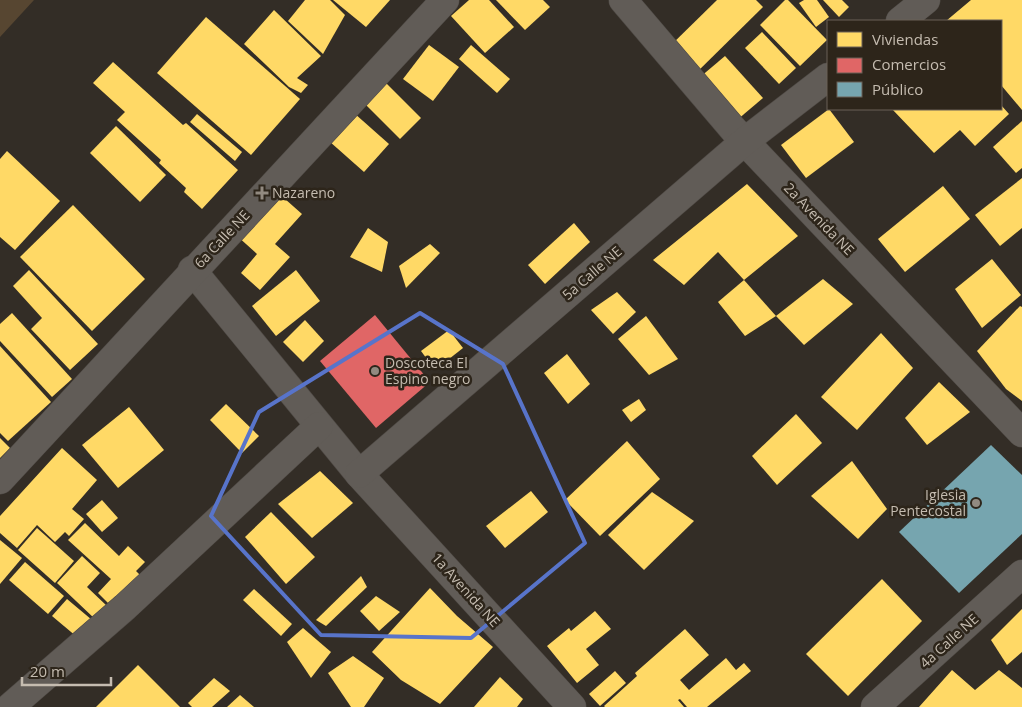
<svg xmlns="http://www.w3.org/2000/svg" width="1022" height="707" font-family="'Open Sans',sans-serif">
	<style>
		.water { fill: #574631 }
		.homes { fill: #ffd966 }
		.shops { fill: #e06666 }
		.public { fill: #76a5af }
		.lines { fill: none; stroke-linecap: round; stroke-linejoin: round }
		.minor-casing { stroke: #4e4944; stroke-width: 29 }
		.minor { stroke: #615c57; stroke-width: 28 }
		.marked { fill: none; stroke: #5874ca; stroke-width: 4; stroke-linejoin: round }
		.poi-dot { fill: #928a80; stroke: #2d251a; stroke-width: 2 }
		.labels { text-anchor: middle; stroke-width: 5; stroke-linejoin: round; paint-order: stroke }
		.poi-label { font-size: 14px; fill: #c5bcb0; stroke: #2d251a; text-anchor: start }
		.street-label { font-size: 14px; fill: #c5bcb0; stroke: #2d251a }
	</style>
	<rect width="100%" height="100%" fill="#332d26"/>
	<polygon class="water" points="0,0 34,0 0,37"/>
	<g class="homes">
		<polygon points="305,0 330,0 345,15 323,54 288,21"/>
		<polygon points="333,0 390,0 366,27"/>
		<polygon points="469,0 489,0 514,27 485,53 451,16"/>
		<polygon points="496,0 543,0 550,7 525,30"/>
		<polygon points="717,0 756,0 763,7 692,77 666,50"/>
		<polygon points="785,0 788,0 827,40 800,66 760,25"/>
		<polygon points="804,0 817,0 829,17 816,27 799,3"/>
		<polygon points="823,0 842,0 849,7 839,17"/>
		<polygon points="971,0 1022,0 1022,110 1001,85 1001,21 946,21"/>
		<polygon points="274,10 321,56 297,78 308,85 301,93 289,87 244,44"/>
		<polygon points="206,17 300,99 251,155 157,73"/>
		<polygon points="762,32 796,68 779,84 745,48"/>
		<polygon points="429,45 459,67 433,101 403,79"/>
		<polygon points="471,45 510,79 497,93 459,59"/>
		<polygon points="725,56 763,98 737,120 699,78"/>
		<polygon points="113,62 183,125 186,123 238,170 202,209 184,192 186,188 159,163 161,160 117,120 125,112 93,83"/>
		<polygon points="383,80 421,118 400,139 362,101"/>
		<polygon points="1001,105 1009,114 975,146 960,130 934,153 892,109 1001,109"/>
		<polygon points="829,109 854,142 806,178 781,145"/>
		<polygon points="354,113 389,144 364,172 329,141"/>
		<polygon points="197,114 242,152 235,161 190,122"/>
		<polygon points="1022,121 1022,168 1016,173 993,147"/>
		<polygon points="116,126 166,175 140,202 90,153"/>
		<polygon points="7,151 60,201 15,250 0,237 0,159"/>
		<polygon points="1022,178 1022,228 1000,246 975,215"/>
		<polygon points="747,184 798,236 744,280 718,252 684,285 653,260"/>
		<polygon points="943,186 970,219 905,272 878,239"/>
		<polygon points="276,191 302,214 275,244 290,257 260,290 241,273 257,254 236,235"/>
		<polygon points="73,205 145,279 92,331 20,257"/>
		<polygon points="574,223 590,242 545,284 528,265"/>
		<polygon points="368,228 388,242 382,272 350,257"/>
		<polygon points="430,244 440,253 406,288 399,266"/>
		<polygon points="992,259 1021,295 982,328 955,289"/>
		<polygon points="29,270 98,344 70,370 31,329 42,318 13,286"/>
		<polygon points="296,270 320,301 276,336 252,306"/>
		<polygon points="823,279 853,304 804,345 776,316"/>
		<polygon points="744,280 776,316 745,336 718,302"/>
		<polygon points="617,292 636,312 613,334 591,310"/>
		<polygon points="1020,306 1022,307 1022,401 1006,389 977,351"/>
		<polygon points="12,313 72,379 52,397 0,341 0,324"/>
		<polygon points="646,316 678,359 649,375 618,339"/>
		<polygon points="305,320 324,341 303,362 283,342"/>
		<polygon points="449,330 463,348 435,370 421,351"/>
		<polygon points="881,333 913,368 857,430 821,397"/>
		<polygon points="0,346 51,402 8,441 0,433"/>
		<polygon points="567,354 590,384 568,404 544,373"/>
		<polygon points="939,382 970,412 927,445 905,418"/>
		<polygon points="639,399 646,410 631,422 622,410"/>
		<polygon points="226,404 259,436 242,453 210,420"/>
		<polygon points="129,407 164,450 118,488 82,445"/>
		<polygon points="796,414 822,443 777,485 752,456"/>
		<polygon points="0,438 10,448 0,458"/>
		<polygon points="627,441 660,479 600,536 565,500"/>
		<polygon points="62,448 97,480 72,509 84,519 69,536 65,532 55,542 37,525 17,548 0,533 0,516"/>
		<polygon points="852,461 887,509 858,539 811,496"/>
		<polygon points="320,471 353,503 312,538 278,504"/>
		<polygon points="531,491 548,512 505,548 486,526"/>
		<polygon points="652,492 694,521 644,570 608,535"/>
		<polygon points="102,500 118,518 102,532 86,514"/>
		<polygon points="271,512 315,557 286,584 245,537"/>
		<polygon points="85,523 119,556 128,546 145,562 136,571 144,579 115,610 98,593 111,579 68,540"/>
		<polygon points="37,528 74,561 55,583 18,550"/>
		<polygon points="0,540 22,558 0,584"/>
		<polygon points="82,556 100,573 87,587 107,606 95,619 57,583"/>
		<polygon points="25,562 64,596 48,614 9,580"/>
		<polygon points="361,576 367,587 326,626 316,620"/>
		<polygon points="882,579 922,621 848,696 806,654"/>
		<polygon points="430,588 457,616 493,647 440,704 401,680 372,652"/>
		<polygon points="254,589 292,624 281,636 243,600"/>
		<polygon points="376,596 400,612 379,631 360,611"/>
		<polygon points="67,599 92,620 77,637 52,616"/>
		<polygon points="1022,609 1022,652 1007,665 991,640"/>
		<polygon points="595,611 611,629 586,649 599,665 577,683 547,646 569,628 571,631"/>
		<polygon points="303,628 331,652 311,678 287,642"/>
		<polygon points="685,629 709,655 680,680 689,690 726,658 736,670 744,663 751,671 707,707 687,707 680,699 678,700 684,707 605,707 604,706 637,676 635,673"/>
		<polygon points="353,656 384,678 364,707 351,707 328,673"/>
		<polygon points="138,665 180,707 96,707"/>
		<polygon points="952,670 975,690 999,670 1022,688 1022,707 919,707"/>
		<polygon points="615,671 626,683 600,706 589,694"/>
		<polygon points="500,677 523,699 517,707 474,707"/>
		<polygon points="214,678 230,691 212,707 192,707 188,703"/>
		<polygon points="240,695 254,707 227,707"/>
	</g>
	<polygon class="shops" points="375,315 430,382 376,428 320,361"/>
	<polygon class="public" points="991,445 1022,475 1022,534 959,593 899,532"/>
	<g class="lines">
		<g class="minor-casing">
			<g id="minor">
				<polyline points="623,0 733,129 1022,433"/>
				<polyline points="900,21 926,0"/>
				<polyline points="192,270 359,474 572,707"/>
				<polyline points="359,474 745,141 828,77"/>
				<polyline points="0,480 445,0"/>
				<polyline points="10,707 125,607 319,426"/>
				<polyline points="875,707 1022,574"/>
			</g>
		</g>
		<use href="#minor" class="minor"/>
	</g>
	<path class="marked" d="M420 313 503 364 585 543 471 638 321 635 211 516 259 412Z"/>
	<g class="poi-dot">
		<path d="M259.5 185.5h5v5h5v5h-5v5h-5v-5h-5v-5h5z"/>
		<circle cx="375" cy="371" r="5"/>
		<circle cx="976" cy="503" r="5"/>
	</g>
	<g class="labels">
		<g class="poi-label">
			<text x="272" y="198">Nazareno</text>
			<text x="385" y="368">Doscoteca El<tspan x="385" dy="16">Espino negro</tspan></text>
			<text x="966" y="500" text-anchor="end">Iglesia<tspan x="966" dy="16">Pentecostal</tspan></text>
		</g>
		<g class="street-label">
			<text transform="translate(819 219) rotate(46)" y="5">2a Avenida NE</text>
			<text transform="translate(222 239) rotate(-47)" y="5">6a Calle NE</text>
			<text transform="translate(592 273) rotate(-41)" y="5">5a Calle NE</text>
			<text transform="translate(466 590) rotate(48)" y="5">1a Avenida NE</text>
			<text transform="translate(949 641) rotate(-42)" y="5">4a Calle NE</text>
		</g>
	</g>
	<rect x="827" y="20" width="175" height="90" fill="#2d251a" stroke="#6a6156"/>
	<rect x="837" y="32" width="25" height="15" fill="#ffd966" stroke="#6a6156"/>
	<text x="872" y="45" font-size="15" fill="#c5bcb0">Viviendas</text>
	<rect x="837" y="58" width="25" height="15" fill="#e06666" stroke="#6a6156"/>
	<text x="872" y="70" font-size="15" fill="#c5bcb0">Comercios</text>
	<rect x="837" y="82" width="25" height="15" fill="#76a5af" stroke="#6a6156"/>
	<text x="872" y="95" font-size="15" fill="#c5bcb0">Público</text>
	<path d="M22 677v8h89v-8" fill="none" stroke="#c5bcb0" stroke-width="2.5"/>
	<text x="30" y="677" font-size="15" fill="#c5bcb0" stroke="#2d251a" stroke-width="4" paint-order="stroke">20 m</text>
</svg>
